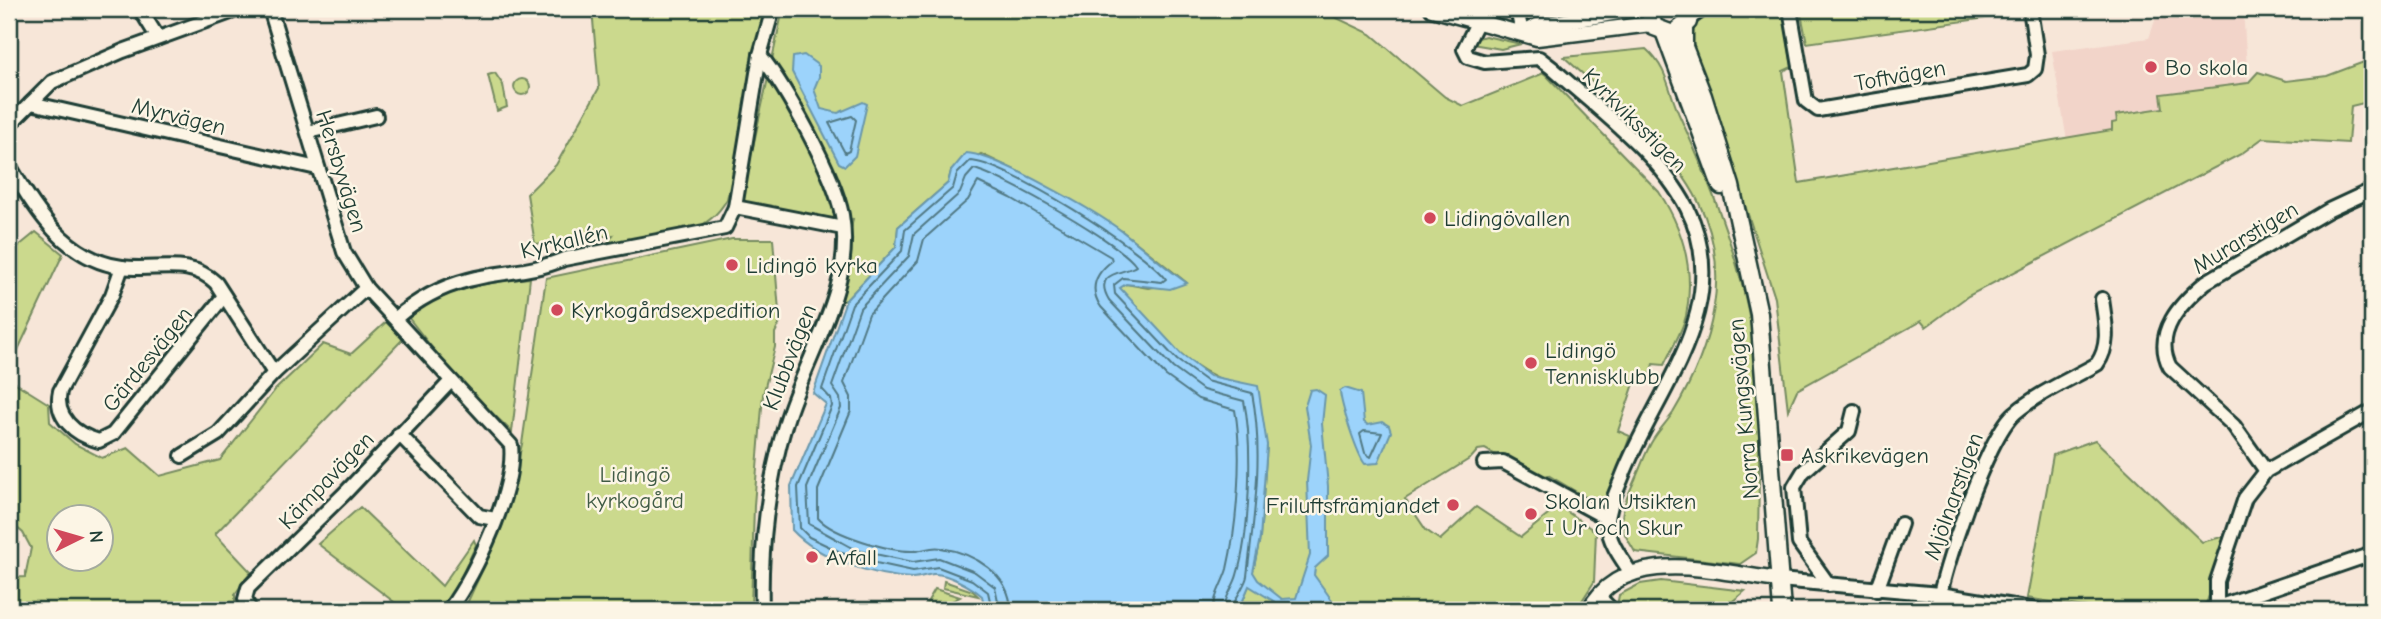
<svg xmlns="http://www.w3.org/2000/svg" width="2381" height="619" font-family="'Comic Neue',sans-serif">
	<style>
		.built { fill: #f2d4c9 }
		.green { fill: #cbd98d; stroke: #758b60; stroke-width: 2; fill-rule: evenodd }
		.water { fill: #9cd3fb; stroke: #6a97ab; stroke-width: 2 }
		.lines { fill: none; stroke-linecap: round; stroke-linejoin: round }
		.shore { stroke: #517984; stroke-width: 2 }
		.minor-casing { stroke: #1f3d34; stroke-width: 18 }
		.tertiary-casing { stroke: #1f3d34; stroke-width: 19 }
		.secondary-casing { stroke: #1f3d34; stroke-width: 21 }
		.minor { stroke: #fcf5e5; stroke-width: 12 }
		.tertiary { stroke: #fcf5e5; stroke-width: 14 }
		.secondary { stroke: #fcf5e5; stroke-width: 16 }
		.poi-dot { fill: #d1495b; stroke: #fcf5e5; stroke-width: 2.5 }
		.labels { text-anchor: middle; stroke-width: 5; stroke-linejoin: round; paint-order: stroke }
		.poi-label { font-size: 23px; fill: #1f3d34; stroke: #fcf5e5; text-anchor: start }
		.street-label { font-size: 23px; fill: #1f3d34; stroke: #fcf5e5 }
		.park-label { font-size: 23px; fill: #415c46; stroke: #fcf5e5 }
	</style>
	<rect width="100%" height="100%" fill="#f7e6d8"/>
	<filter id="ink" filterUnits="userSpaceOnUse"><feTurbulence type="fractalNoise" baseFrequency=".0143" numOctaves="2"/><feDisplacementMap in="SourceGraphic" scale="14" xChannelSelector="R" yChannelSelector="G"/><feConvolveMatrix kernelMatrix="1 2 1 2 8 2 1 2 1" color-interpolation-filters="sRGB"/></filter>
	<g filter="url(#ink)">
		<polygon class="built" points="2159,9 2243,9 2248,83 2162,94 2163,108 2116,115 2117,123 2113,130 2067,141 2052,51 2149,38"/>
		<g class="green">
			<path d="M592 9H771L727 199C704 242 648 240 604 249L613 235 535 244 527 194 556 165 599 88Z"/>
			<path d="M783 9H1318L1371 34 1445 97 1463 106 1544 73 1659 192C1684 230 1695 270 1686 316 1682 332 1671 350 1664 365L1653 364 1650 375H1637L1618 431 1630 436 1609 496 1597 504 1548 475 1538 478 1485 449 1478 450 1471 458 1405 499 1426 530 1440 540 1476 507 1521 537 1559 506 1596 532 1594 582 1576 610H1239L1251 580 1260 538 1267 445 1230 382C1183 368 1152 323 1119 288L1126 284 1148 288 1186 282 1122 231 1023 174 981 154 951 171 948 183 898 227 896 247 846 300 836 304 853 219 814 217 741 202Z"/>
			<polygon points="1692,9 1783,9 1792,67 1783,71 1799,183 2112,130 2112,123 2117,122 2116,115 2163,108 2161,94 2248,83 2258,72 2286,81 2327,76 2372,59 2372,101 2351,106 2348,143 2263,138 2241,154 1968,296 1926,327 1921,321 1797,390 1788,410 1775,298 1693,44"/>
			<polygon points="1800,9 2023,9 2023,13 1807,43"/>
			<polygon points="1485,36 1521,44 1501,49 1472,44 1475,39"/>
			<path d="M1646 49C1669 69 1668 92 1681 119 1709 180 1734 243 1748 310 1763 385 1759 463 1758 539L1756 553 1740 564 1635 552C1631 544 1624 536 1623 528 1619 509 1629 494 1636 477 1641 466 1645 454 1651 443 1657 432 1666 423 1673 413 1712 348 1734 272 1698 201 1668 143 1611 100 1564 57Z"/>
			<polygon points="495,73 503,85 507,107 497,111 488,75"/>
			<circle cx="522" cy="87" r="8"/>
			<polygon points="36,232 63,254 9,369 9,254"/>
			<polygon points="732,239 773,239 780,323 775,333 775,347 763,395 754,505 751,610 464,610 502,527 522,444 546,278"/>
			<path d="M530 278 512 432 455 377 408 317C445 289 485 282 530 278Z"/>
			<path d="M386 322 403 339 215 534 251 572 235 594V610H9V578L25 577 31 548 23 533 9 521V379L49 404 50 422 75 444 102 458 128 448 160 476 220 460 275 390 323 344 351 354ZM60 518H102V560H60Z"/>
			<path d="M2095 440 2202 542 2230 535 2206 604C2158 619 2078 607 2027 598L2053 455Z"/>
			<polygon points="360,507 442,586 474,540 476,545 446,609 402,608 318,544"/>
			<polygon points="944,581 973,591 978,596 943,588"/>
			<polygon points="1661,581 1745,591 1722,610 1622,610 1617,606 1619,595 1640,584"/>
			<polygon points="935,589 960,597 942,606 945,610 931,610 925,606"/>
		</g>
		<g class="water">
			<polygon points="804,55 819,66 819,77 814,89 821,109 838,113 863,102 867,104 855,156 845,166 839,163 792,72 793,57"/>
			<path d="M966 153C995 154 1097 212 1123 232 1145 249 1164 267 1187 283L1170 289 1126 284 1120 288 1182 355 1210 376 1258 386 1267 445 1260 538 1253 572 1258 580 1282 599 1296 598 1310 555 1307 481 1311 445 1305 406 1310 390 1316 389 1325 395 1322 424 1328 486V556L1315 568 1314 575 1339 610H1288L1249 586 1239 610H985L982 596C972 587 947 573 933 574 926 575 919 578 912 578 873 576 819 559 792 530L791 486 826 404 813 393 846 300 896 247 898 227 948 183 951 171Z"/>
			<path d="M1345 388 1361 393 1364 422 1368 425 1383 422 1389 426 1391 432 1378 463 1365 464C1357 454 1341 405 1340 391Z"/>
		</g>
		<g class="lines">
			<g class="shore">
				<polygon points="852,116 856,120 849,151 845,153 829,123"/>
				<polygon points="1364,431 1382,433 1371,457 1365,453 1360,434"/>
				<path d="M992 610 988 592 972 580 938 567 913 571 853 558 809 537 800 528 798 487 832 406 831 399 822 389 852 304 902 251 905 230 953 188 957 174 970 161C1004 161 1145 250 1166 279L1162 282 1123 278 1114 285 1115 294 1177 360 1206 381 1252 393C1264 454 1254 516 1247 576 1246 585 1234 598 1232 610"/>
				<path d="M1000 610 995 587 975 572 939 558 913 562 856 550 809 524 807 488 841 408 840 398 832 386 860 308 909 256 914 234 960 193 966 178 974 169C1003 176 1121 243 1136 266 1124 274 1092 271 1109 300L1173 368 1203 390 1244 401C1253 444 1250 533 1237 575 1234 587 1224 597 1224 610"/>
				<path d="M1011 610C1010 574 974 553 941 548 931 546 923 551 914 551 891 552 833 535 818 518V490L851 411V397L844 383 869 314 918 261 924 239 968 200 978 182 1011 198 1111 257 1112 261C1096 273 1088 288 1101 307L1166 376 1198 399 1235 410C1243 453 1237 526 1227 569 1223 583 1214 595 1213 610"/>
			</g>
			<g class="minor-casing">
				<g id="minor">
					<polyline points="140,9 158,38"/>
					<path d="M270 9 344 252 366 288 511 445C516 491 475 574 449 610"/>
					<polyline points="1517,9 1522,33"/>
					<polyline points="1790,9 1806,101 1818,110 2028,75 2035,69 2037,55 2030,9"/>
					<polyline points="9,10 10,9"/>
					<polyline points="1690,18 1703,9"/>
					<path d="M1477 23 1464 49 1468 57 1485 62 1539 58 1552 68C1598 110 1658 152 1687 208 1736 306 1656 390 1623 475 1617 491 1607 509 1608 526 1609 543 1622 559 1631 573"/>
					<path d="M760 55C786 87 834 174 842 215 855 288 806 355 786 422 768 481 760 548 762 610"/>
					<polyline points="31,103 317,168"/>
					<polyline points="9,125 52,82 123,51 239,9"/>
					<polyline points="308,132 376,116"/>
					<path d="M9 165C35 210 66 260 122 267 155 272 189 257 216 283L274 373 366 288"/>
					<polyline points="735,207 843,228"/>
					<path d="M122 267 112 295 60 391C54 417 75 435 99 441L113 434 224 296"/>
					<path d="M396 318C417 300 441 287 468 280 501 271 532 273 564 259L725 228 735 207 760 55 773 9"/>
					<polyline points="399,434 479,516 495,519"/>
					<polyline points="182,456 218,434 274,373"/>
					<polyline points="1484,463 1503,462 1608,519"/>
					<path d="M2266 471 2234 426 2170 367C2152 333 2181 303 2206 282L2329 210 2372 190"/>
					<polyline points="1779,580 1940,594 2037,610"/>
					<polyline points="1829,585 1799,543 1794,487 1803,472 1849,431 1854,411"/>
					<polyline points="1877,590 1901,524"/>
					<polyline points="1598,596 1612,610"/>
					<polyline points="2217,608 2217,581 2245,498 2266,471 2372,411"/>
					<polyline points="250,610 245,599 248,588 345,493 450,382"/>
					<path d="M1937 610C1942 572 1987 436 2015 413 2038 393 2071 379 2097 364 2111 344 2105 322 2102 299"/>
					<polyline points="2209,610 2372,554"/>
				</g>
			</g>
			<g class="tertiary-casing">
				<g id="tertiary">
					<polyline points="1432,9 1537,38 1651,24"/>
					<polyline points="1522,33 1537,26 1635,9"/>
					<path d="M1589 610C1625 543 1718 573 1779 580"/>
				</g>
			</g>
			<g class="secondary-casing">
				<g id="secondary">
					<polyline points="1649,9 1654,27 1673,34 1688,22 1690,9"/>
					<polyline points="1684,28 1684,47 1703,96 1731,186 1759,314 1782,610"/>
					<polyline points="1665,34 1721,186"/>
				</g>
			</g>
			<use href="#minor" class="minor"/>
			<use href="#tertiary" class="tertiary"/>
			<use href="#secondary" class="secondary"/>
		</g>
	</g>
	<g class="poi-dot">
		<circle cx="2151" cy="67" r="7"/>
		<circle cx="1430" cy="218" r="7"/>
		<circle cx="732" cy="265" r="7"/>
		<circle cx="557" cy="310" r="7"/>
		<circle cx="1531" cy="363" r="7"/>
		<rect x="1780" y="448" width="14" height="14" rx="3.5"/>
		<circle cx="1453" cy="505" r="7"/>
		<circle cx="1531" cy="514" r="7"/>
		<circle cx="812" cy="557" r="7"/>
	</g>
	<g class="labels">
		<g class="poi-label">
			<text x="2165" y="75">Bo skola</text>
			<text x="1444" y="226">Lidingövallen</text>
			<text x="746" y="273">Lidingö kyrka</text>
			<text x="571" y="318">Kyrkogårdsexpedition</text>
			<text x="1545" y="358">Lidingö<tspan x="1545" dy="26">Tennisklubb</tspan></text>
			<text x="1801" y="463">Askrikevägen</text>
			<text x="1545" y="509">Skolan Utsikten<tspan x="1545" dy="26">I Ur och Skur</tspan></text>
			<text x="1439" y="513" text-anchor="end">Friluftsfrämjandet</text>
			<text x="826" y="565">Avfall</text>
		</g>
		<g class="street-label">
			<text transform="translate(1900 75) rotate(-10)" y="8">Toftvägen</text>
			<text transform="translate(179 116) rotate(14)" y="8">Myrvägen</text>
			<text transform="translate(1635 120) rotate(45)" y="8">Kyrkviksstigen</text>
			<text transform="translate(342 171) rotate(73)" y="8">Hersbyvägen</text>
			<text transform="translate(2245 237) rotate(-31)" y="8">Murarstigen</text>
			<text transform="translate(564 241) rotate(-13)" y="8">Kyrkallén</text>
			<text transform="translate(789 357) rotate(-69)" y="8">Klubbvägen</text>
			<text transform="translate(147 359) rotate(-51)" y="8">Gärdesvägen</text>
			<text transform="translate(1743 409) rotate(-95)" y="8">Norra Kungsvägen</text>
			<text transform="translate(326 480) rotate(-46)" y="8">Kämpavägen</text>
			<text transform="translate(1953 496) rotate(-70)" y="8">Mjölnarstigen</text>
		</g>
		<g class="park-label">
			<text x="635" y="482">Lidingö<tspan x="635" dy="26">kyrkogård</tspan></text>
		</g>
	</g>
	<rect width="2381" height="619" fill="none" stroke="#fcf5e5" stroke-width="35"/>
	<rect x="18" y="18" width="2346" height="584" fill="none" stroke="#1f3d34" stroke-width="2.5" filter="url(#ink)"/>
	<g transform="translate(80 538) rotate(85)"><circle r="33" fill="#fcf5e5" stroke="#a4ab9e" stroke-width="2"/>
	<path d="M0-5L12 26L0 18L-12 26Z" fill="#d1495b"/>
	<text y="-10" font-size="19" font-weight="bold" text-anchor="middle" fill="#1f3d34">N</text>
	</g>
</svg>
